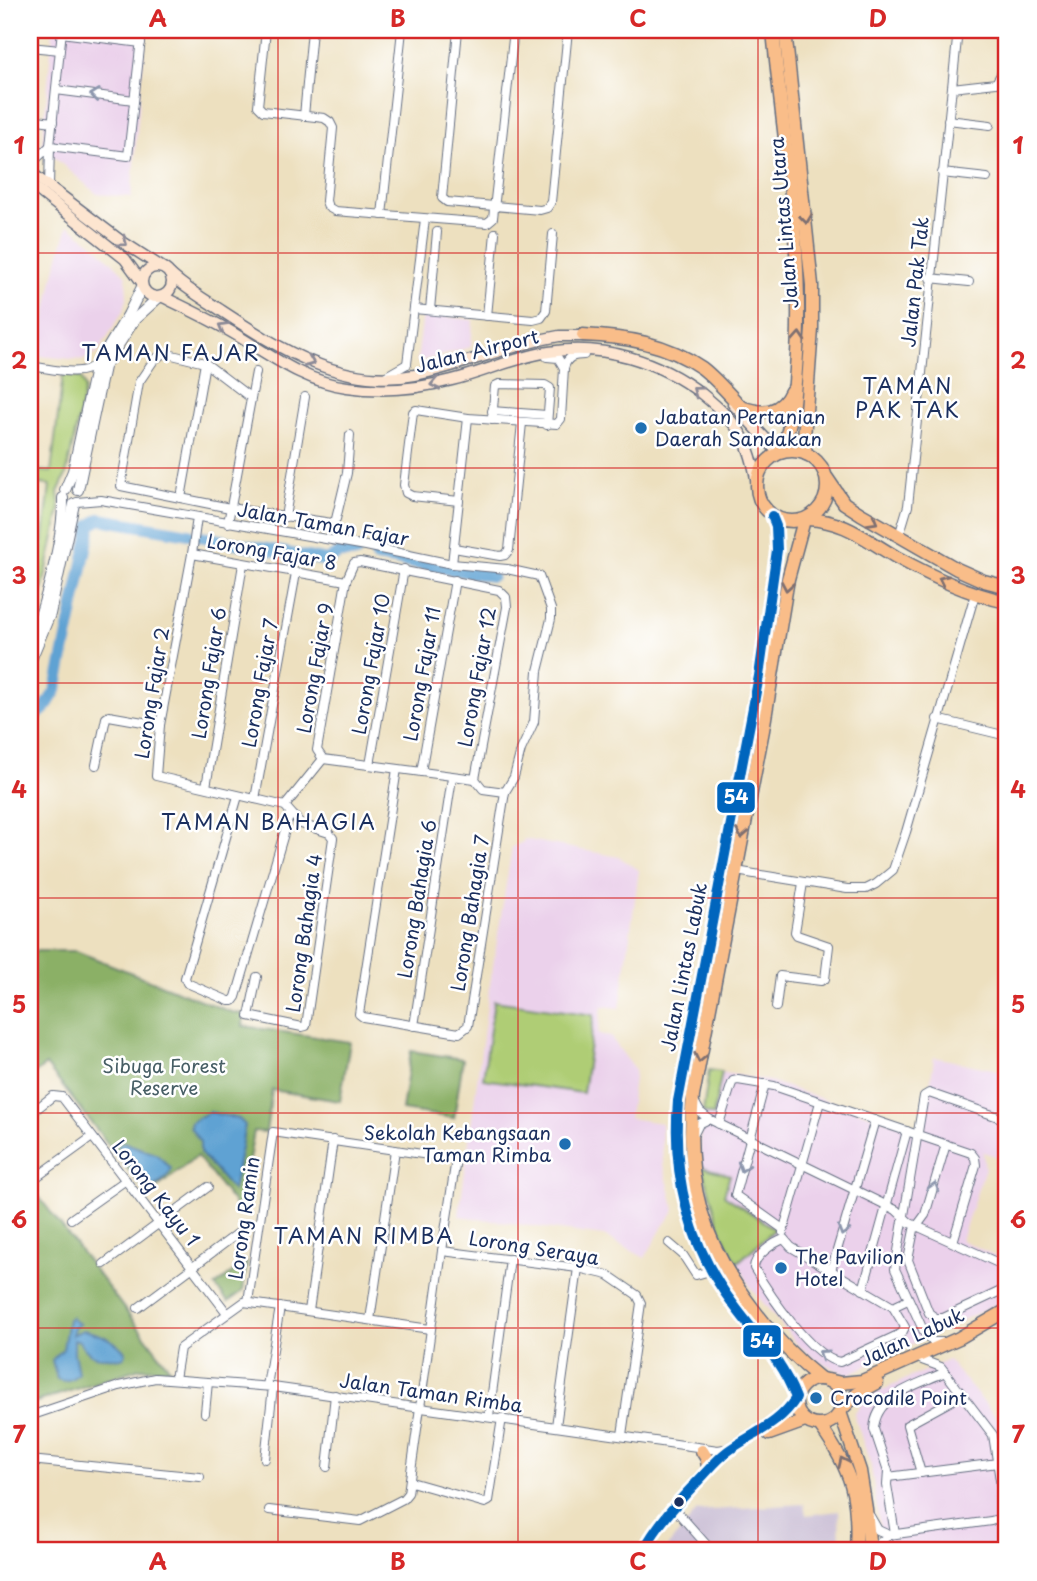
<svg xmlns="http://www.w3.org/2000/svg" width="1037" height="1581" font-family="'Playpen Sans',sans-serif">
	<style>
		.built { fill: #ebd1eb }
		.industrial { fill: #cbbfd5 }
		.green { fill: #afcd74; stroke: #657e69; stroke-width: 2 }
		.forest { fill: #8bb066; stroke: #537062; stroke-width: 2 }
		.water { fill: #5ea2d3; stroke: #3c6898; stroke-width: 2 }
		.lines { fill: none; stroke-linecap: round; stroke-linejoin: round }
		.river { stroke: #5ea2d3; stroke-width: 12 }
		.minor-casing { stroke: #646d80; stroke-width: 10 }
		.tertiary-casing { stroke: #646d80; stroke-width: 12 }
		.secondary-casing { stroke: #646d80; stroke-width: 13 }
		.primary-casing { stroke: #646d80; stroke-width: 15 }
		.trunk-casing { stroke: #646d80; stroke-width: 15 }
		.minor { stroke: #fff; stroke-width: 8 }
		.tertiary { stroke: #fff; stroke-width: 10 }
		.secondary { stroke: #fde5d0; stroke-width: 10 }
		.primary { stroke: #f9bd89; stroke-width: 12 }
		.trunk { stroke: #f9bd89; stroke-width: 12 }
		.bus-1-casing { stroke: #fff; stroke-width: 16 }
		.bus-1 { stroke: #0065bd; stroke-width: 10 }
		.oneway { stroke: #8d97ae }
		.oneway2 { stroke: #7f6f71 }
		.oneway3 { stroke: #8c8a97 }
		.grid { fill: none; stroke: #d62828; stroke-width: 2; stroke-opacity: 0.55 }
		.poi-dot { fill: #1f6fb2; stroke: #fff; stroke-width: 2.5 }
		.bus-dot { fill: #1b2f5e; stroke: #fff; stroke-width: 2.5 }
		.labels { text-anchor: middle; stroke-width: 5; stroke-linejoin: round; paint-order: stroke }
		.street-label { font-size: 19px; fill: #1b2f5e; stroke: #fff }
		.poi-label { font-size: 19px; fill: #1b2f5e; stroke: #fff; text-anchor: start }
		.park-label { font-size: 19px; fill: #475e65; stroke: #fff }
		.neighbourhood-label { font-size: 21px; letter-spacing: 2px; fill: #1b2f5e; stroke: #fff }
		.line-badge { stroke: #fff; stroke-width: 2.5 }
		.badge-label { font-size: 19px; text-anchor: middle; font-weight: bold; fill: #fff }
		.neatline { fill: none; stroke: #d62828; stroke-width: 2.5 }
		.grid-label { font-size: 23px; text-anchor: middle; font-weight: bold; fill: #d62828 }
	</style>
	<rect width="100%" height="100%" fill="#fff"/>
	<filter id="ink" filterUnits="userSpaceOnUse"><feTurbulence type="fractalNoise" baseFrequency=".0143" numOctaves="2"/><feDisplacementMap in="SourceGraphic" scale="14" xChannelSelector="R" yChannelSelector="G"/><feConvolveMatrix kernelMatrix="1 2 1 2 8 2 1 2 1" color-interpolation-filters="sRGB"/></filter>
	<filter id="wash" filterUnits="userSpaceOnUse"><feTurbulence type="fractalNoise" baseFrequency=".00686" numOctaves="4" result="noise"/><feDisplacementMap in="SourceGraphic" scale="28" xChannelSelector="R" yChannelSelector="G"/><feGaussianBlur stdDeviation="1.57" result="paint"/><feColorMatrix in="noise" values="0 0 0 0 0 0 0 0 0 0 0 0 0 0 0 0 0 1.4 0 .05"/><feComposite in="paint" operator="in"/></filter>
	<g filter="url(#wash)">
		<rect width="100%" height="100%" fill="#ede0bf"/>
		<g class="built">
			<polygon points="53,30 146,30 131,197 97,194 42,147"/>
			<polygon points="68,225 99,249 126,276 127,299 123,311 98,352 83,360 38,356 54,274"/>
			<polygon points="423,314 473,320 471,347 417,362"/>
			<polygon points="524,839 619,857 639,870 620,1008 602,1006 598,1034 610,1036 635,1070 629,1118 661,1123 663,1165 675,1210 663,1226 645,1258 604,1236 459,1216 489,991 512,847 523,842"/>
			<polygon points="934,1057 1007,1072 1007,1160 983,1152 985,1168 961,1240 1007,1261 1007,1299 847,1375 815,1359 797,1344 751,1288 721,1231 705,1183 701,1161 700,1136 709,1070 769,1081 924,1133"/>
			<polygon points="948,1360 1007,1430 1007,1551 880,1551 879,1522 871,1466 854,1415 862,1403 876,1393"/>
		</g>
		<polygon class="industrial" points="804,1504 806,1515 839,1511 840,1551 664,1551 697,1511"/>
		<g class="green">
			<polygon points="63,375 81,378 85,388 66,475 58,492 60,509 42,592 30,628 30,577 39,577 50,485 30,483 30,470 51,472"/>
			<polygon points="494,1001 594,1015 583,1093 483,1079"/>
			<polygon points="709,1070 722,1072 713,1116 703,1112"/>
			<polygon points="702,1167 730,1175 724,1195 775,1229 737,1263 721,1231"/>
		</g>
		<g class="forest">
			<polygon points="30,951 76,951 231,1012 244,1014 243,1026 350,1042 340,1101 272,1090 266,1132 254,1131 240,1211 197,1156 148,1195 46,1065 30,1077"/>
			<polygon points="411,1051 463,1059 454,1118 402,1110"/>
			<polygon points="30,1185 170,1369 140,1368 30,1404"/>
			<polygon points="247,1262 243,1291 228,1302 215,1286"/>
		</g>
		<g class="water">
			<polygon points="209,1112 239,1119 245,1125 233,1191 200,1153 200,1142 190,1127 191,1122"/>
			<path d="M123 1142 156 1154 171 1168C170 1177 155 1188 147 1188L120 1154 119 1145Z"/>
			<path d="M71 1317 74 1321 80 1324 74 1328 72 1335 83 1330C98 1333 116 1340 126 1353L124 1357C117 1361 115 1357 107 1357 92 1358 87 1353 78 1340H74V1353L78 1373C74 1379 64 1383 57 1379L52 1360 63 1349 68 1319Z"/>
		</g>
		<g class="lines">
			<g class="river">
				<polyline points="200,536 327,561 339,553 356,553"/>
				<polyline points="376,557 492,576"/>
				<polyline points="30,721 45,708 56,690 91,525 100,519 189,534"/>
			</g>
		</g>
	</g>
	<g filter="url(#ink)">
		<g class="lines">
			<g class="minor-casing">
				<g id="minor">
					<polyline points="266,30 258,106 263,111 324,118 330,122 333,128 326,201 328,207 335,211 487,223 493,218 514,30"/>
					<polyline points="458,30 442,198 447,202 540,210 547,208 551,202 568,30"/>
					<polyline points="61,33 141,43"/>
					<polyline points="30,47 60,50"/>
					<polyline points="952,88 996,83 1007,64"/>
					<polyline points="56,90 134,100"/>
					<polyline points="304,116 312,30"/>
					<polyline points="30,119 53,122"/>
					<polyline points="948,120 990,125"/>
					<polyline points="50,146 128,156 142,30"/>
					<polyline points="30,161 36,159 50,146"/>
					<polyline points="942,173 987,178"/>
					<polyline points="49,186 50,146 62,30"/>
					<polyline points="382,215 402,30"/>
					<polyline points="930,278 969,282"/>
					<polyline points="414,309 533,320 541,318 546,311 553,234"/>
					<polyline points="430,310 437,232"/>
					<polyline points="487,316 495,233"/>
					<path d="M547 357 558 358 564 368C567 357 573 355 584 355"/>
					<polyline points="407,364 425,219"/>
					<path d="M30 366C49 368 83 379 97 363"/>
					<polyline points="386,376 407,364"/>
					<polyline points="30,381 30,397"/>
					<polyline points="251,398 205,363 164,353 154,360 139,382 121,486 230,508 332,523 336,519 347,473 350,435"/>
					<polyline points="492,411 547,415"/>
					<polyline points="492,420 495,386 499,384 545,385 550,388 547,425"/>
					<polyline points="181,498 205,363"/>
					<polyline points="459,501 412,496 406,493 404,485 413,412 416,410 468,418 557,424 561,419 564,368"/>
					<polyline points="77,502 101,500 366,546 452,564 507,569 539,576 551,609 551,619 538,671 534,722 521,750 514,777 505,792 468,1026 459,1033 363,1017 359,1014 397,769"/>
					<polyline points="197,517 192,554 160,725 156,776 285,806 301,824 329,833 333,838 306,1026 302,1027 249,1016 257,977"/>
					<polyline points="285,517 305,397"/>
					<polyline points="228,523 256,372"/>
					<polyline points="899,536 908,506 958,30"/>
					<polyline points="454,548 500,556 505,555 509,550 522,423"/>
					<polyline points="192,554 346,581"/>
					<polyline points="452,564 468,418"/>
					<polyline points="937,719 1007,736"/>
					<polyline points="323,759 317,750 346,581 354,563 360,562 499,590 506,597 507,607 475,779 483,789 505,792"/>
					<polyline points="323,759 475,779"/>
					<polyline points="96,765 106,718 109,716 160,725"/>
					<polyline points="370,765 404,569"/>
					<polyline points="421,772 455,580"/>
					<polyline points="206,787 243,564"/>
					<polyline points="238,796 185,978 187,983 229,1001 233,1001 236,997 290,813"/>
					<polyline points="255,799 296,573"/>
					<polyline points="285,806 323,759"/>
					<polyline points="736,871 847,889 866,889 876,884 893,870 906,832 975,594"/>
					<polyline points="776,1007 780,976 821,981 825,979 829,946 797,935 795,932 803,883"/>
					<polyline points="414,1026 452,778"/>
					<polyline points="765,1084 735,1195 783,1229"/>
					<polyline points="694,1101 700,1112 709,1119 896,1210 910,1223 1007,1267"/>
					<polyline points="30,1114 53,1096 62,1097 227,1313"/>
					<polyline points="719,1124 731,1086 733,1081 738,1080 774,1086 971,1153 975,1158 976,1165 953,1242"/>
					<polyline points="693,1136 699,1124 709,1119"/>
					<polyline points="946,1144 925,1215 914,1230 908,1260 929,1313 936,1318 943,1318 1007,1288"/>
					<polyline points="38,1176 92,1137"/>
					<polyline points="71,1219 126,1180"/>
					<polyline points="783,1232 820,1102"/>
					<path d="M784 1239C773 1243 754 1256 754 1268 768 1292 812 1359 840 1362L902 1333 905 1327 893 1307"/>
					<polyline points="784,1239 791,1247 893,1307 908,1300"/>
					<polyline points="669,1243 683,1255 696,1275 710,1271"/>
					<polyline points="104,1264 208,1187"/>
					<polyline points="831,1271 875,1120"/>
					<polyline points="863,1290 907,1131"/>
					<polyline points="248,1302 273,1132 456,1159 442,1251"/>
					<polyline points="138,1308 241,1231"/>
					<polyline points="309,1311 333,1140"/>
					<polyline points="370,1320 395,1150"/>
					<polyline points="942,1342 933,1342 925,1334 895,1269 924,1096 929,1093 1007,1120"/>
					<polyline points="175,1379 180,1348 244,1302 430,1329"/>
					<polyline points="267,1386 280,1307"/>
					<polyline points="205,1413 208,1382"/>
					<polyline points="30,1416 119,1386 155,1378 273,1387 718,1450 730,1448"/>
					<polyline points="489,1416 510,1259"/>
					<polyline points="556,1426 578,1268"/>
					<polyline points="265,1459 273,1387"/>
					<polyline points="30,1460 200,1477"/>
					<polyline points="327,1467 335,1395"/>
					<polyline points="921,1473 907,1425 962,1395"/>
					<polyline points="888,1477 998,1463"/>
					<polyline points="411,1482 485,1503 489,1501 502,1418"/>
					<polyline points="673,1507 712,1551"/>
					<polyline points="269,1510 360,1521 403,1499 408,1493 442,1251 578,1268 608,1275 637,1295 641,1303 622,1435"/>
					<polyline points="870,1516 878,1530 889,1535"/>
					<path d="M895 1534 887 1485 888 1471 874 1429C876 1394 918 1385 945 1372"/>
					<polyline points="814,1551 857,1548"/>
					<polyline points="874,1551 878,1544 889,1535 991,1521 1001,1518 1005,1512 993,1435 941,1367 922,1360"/>
				</g>
			</g>
			<g class="tertiary-casing">
				<g id="tertiary">
					<polyline points="65,490 73,471 95,369 128,315 142,287"/>
					<polyline points="78,490 104,367 135,319 158,298"/>
					<path d="M30 643C45 606 64 538 63 498"/>
					<polyline points="30,662 50,614 74,504"/>
				</g>
			</g>
			<g class="secondary-casing">
				<g id="secondary">
					<polyline points="30,172 121,241 163,268"/>
					<polyline points="30,184 125,259 141,281"/>
					<circle cx="157" cy="282" r="15"/>
					<path d="M170 274C186 289 204 299 222 311 280 349 342 389 415 375 459 366 500 349 544 339L559 336H589"/>
					<path d="M163 297C188 309 214 321 238 336 273 357 306 382 347 387 382 392 418 389 452 380 485 372 515 357 549 352 603 343 659 361 702 394 738 423 751 440 757 486"/>
					<polyline points="733,404 779,453"/>
				</g>
			</g>
			<g class="primary-casing">
				<g id="primary">
					<path d="M773 30C783 142 805 255 796 369 794 397 792 425 781 452"/>
					<polyline points="785,30 812,285 812,329 804,438 806,454"/>
					<path d="M583 335C626 337 666 343 702 368 716 379 729 394 741 407 763 415 781 414 791 391"/>
					<circle cx="792" cy="486" r="35"/>
					<polyline points="827,478 844,503 861,514 957,569 984,581 1007,587"/>
					<path d="M772 516 776 526 777 550 759 676 678 1101C672 1175 688 1244 733 1304 757 1337 781 1359 796 1398"/>
					<path d="M807 519C846 521 863 538 896 557 931 576 968 594 1007 602"/>
					<path d="M804 520 788 579 763 730 693 1096C685 1182 701 1241 754 1310 775 1338 794 1358 821 1379"/>
					<polyline points="840,1412 860,1471 866,1509 870,1551"/>
					<path d="M820 1426C852 1471 859 1496 856 1551"/>
				</g>
			</g>
			<g class="trunk-casing">
				<g id="trunk">
					<circle cx="819" cy="1402" r="23"/>
					<polyline points="828,1380 841,1383 862,1381 959,1338 1007,1310"/>
					<polyline points="841,1410 857,1394 877,1383"/>
					<polyline points="769,1434 805,1421"/>
					<polyline points="702,1451 707,1459 708,1470"/>
					<path d="M643 1551C657 1525 676 1504 697 1482 707 1472 716 1460 728 1451 753 1433 779 1425 796 1398"/>
				</g>
			</g>
			<use href="#minor" class="minor"/>
			<use href="#tertiary" class="tertiary"/>
			<use href="#secondary" class="secondary"/>
			<use href="#primary" class="primary"/>
			<use href="#trunk" class="trunk"/>
			<g class="bus-1-casing">
				<path id="bus-1" d="M643 1551C657 1525 676 1504 697 1482 707 1472 716 1460 728 1451 753 1433 779 1425 796 1398 781 1359 757 1337 733 1304 688 1244 672 1175 678 1101L759 676 777 550 776 526 772 516"/>
			</g>
			<use href="#bus-1" class="bus-1"/>
		</g>
		<defs><path id="oneway-chevron" d="M-2-3.5L2.5 0L-2 3.5" fill="none" stroke-width="1.6" stroke-linecap="round" stroke-linejoin="round" transform="scale(1.75)"/></defs>
		<g class="oneway">
			<use href="#oneway-chevron" transform="translate(95 95) rotate(-173)"/>
			<use href="#oneway-chevron" transform="translate(743 1167) rotate(107)"/>
			<use href="#oneway-chevron" transform="translate(934 1187) rotate(-74)"/>
			<use href="#oneway-chevron" transform="translate(843 1231) rotate(107)"/>
			<use href="#oneway-chevron" transform="translate(823 1354) rotate(-145)"/>
		</g>
		<g class="oneway2">
			<use href="#oneway-chevron" transform="translate(806 219) rotate(83)"/>
			<use href="#oneway-chevron" transform="translate(799 337) rotate(-86)"/>
			<use href="#oneway-chevron" transform="translate(873 521) rotate(30)"/>
			<use href="#oneway-chevron" transform="translate(943 580) rotate(-155)"/>
			<use href="#oneway-chevron" transform="translate(787 586) rotate(100)"/>
			<use href="#oneway-chevron" transform="translate(742 834) rotate(100)"/>
			<use href="#oneway-chevron" transform="translate(700 1058) rotate(102)"/>
			<use href="#oneway-chevron" transform="translate(843 1462) rotate(-115)"/>
		</g>
		<g class="oneway3">
			<use href="#oneway-chevron" transform="translate(123 242) rotate(36)"/>
			<use href="#oneway-chevron" transform="translate(223 327) rotate(-150)"/>
			<use href="#oneway-chevron" transform="translate(310 362) rotate(22)"/>
			<use href="#oneway-chevron" transform="translate(435 384) rotate(168)"/>
			<use href="#oneway-chevron" transform="translate(697 391) rotate(-144)"/>
		</g>
	</g>
	<path class="grid" d="M278 30V1551M518 30V1551M758 30V1551M30 253H1007M30 468H1007M30 683H1007M30 898H1007M30 1113H1007M30 1328H1007"/>
	<g class="poi-dot">
		<circle cx="641" cy="428" r="7"/>
		<circle cx="565" cy="1144" r="7"/>
		<circle cx="781" cy="1268" r="7"/>
		<circle cx="816" cy="1398" r="7"/>
	</g>
	<circle class="bus-dot" cx="679" cy="1502" r="6"/>
	<g class="labels">
		<g class="street-label">
			<text transform="translate(784 223) rotate(-95)" y="7">Jalan Lintas Utara</text>
			<text transform="translate(915 282) rotate(-84)" y="7">Jalan Pak Tak</text>
			<text transform="translate(477 351) rotate(-14)" y="7">Jalan Airport</text>
			<text transform="translate(323 524) rotate(10)" y="7">Jalan Taman Fajar</text>
			<text transform="translate(272 552) rotate(10)" y="7">Lorong Fajar 8</text>
			<text transform="translate(371 664) rotate(-80)" y="7">Lorong Fajar 10</text>
			<text transform="translate(315 668) rotate(-80)" y="7">Lorong Fajar 9</text>
			<text transform="translate(209 673) rotate(-81)" y="7">Lorong Fajar 6</text>
			<text transform="translate(422 674) rotate(-80)" y="7">Lorong Fajar 11</text>
			<text transform="translate(477 677) rotate(-80)" y="7">Lorong Fajar 12</text>
			<text transform="translate(260 683) rotate(-80)" y="7">Lorong Fajar 7</text>
			<text transform="translate(152 693) rotate(-81)" y="7">Lorong Fajar 2</text>
			<text transform="translate(417 899) rotate(-81)" y="7">Lorong Bahagia 6</text>
			<text transform="translate(470 913) rotate(-81)" y="7">Lorong Bahagia 7</text>
			<text transform="translate(304 933) rotate(-82)" y="7">Lorong Bahagia 4</text>
			<text transform="translate(684 967) rotate(-79)" y="7">Jalan Lintas Labuk</text>
			<text transform="translate(156 1193) rotate(52)" y="7">Lorong Kayu 1</text>
			<text transform="translate(244 1218) rotate(-82)" y="7">Lorong Ramin</text>
			<text transform="translate(534 1248) rotate(9)" y="7">Lorong Seraya</text>
			<text transform="translate(912 1337) rotate(-25)" y="7">Jalan Labuk</text>
			<text transform="translate(431 1393) rotate(8)" y="7">Jalan Taman Rimba</text>
		</g>
		<g class="poi-label">
			<text x="655" y="424">Jabatan Pertanian<tspan x="655" dy="22">Daerah Sandakan</tspan></text>
			<text x="551" y="1140" text-anchor="end">Sekolah Kebangsaan<tspan x="551" dy="22">Taman Rimba</tspan></text>
			<text x="795" y="1264">The Pavilion<tspan x="795" dy="22">Hotel</tspan></text>
			<text x="830" y="1405">Crocodile Point</text>
		</g>
		<g class="park-label">
			<text x="164" y="1073">Sibuga Forest<tspan x="164" dy="22">Reserve</tspan></text>
		</g>
		<g class="neighbourhood-label">
			<text x="171" y="361">TAMAN FAJAR</text>
			<text x="908" y="394">TAMAN<tspan x="908" dy="24">PAK TAK</tspan></text>
			<text x="269" y="830">TAMAN BAHAGIA</text>
			<text x="364" y="1244">TAMAN RIMBA</text>
		</g>
	</g>
	<g class="line-badge">
		<rect x="716" y="781" width="40" height="33" rx="7" fill="#0065bd"/>
		<rect x="742" y="1324" width="40" height="34" rx="7" fill="#0065bd"/>
	</g>
	<g class="badge-label">
		<text x="736" y="804">54</text>
		<text x="762" y="1348">54</text>
	</g>
	<rect width="1037" height="1581" fill="none" stroke="#fff" stroke-width="77"/>
	<rect x="38" y="38" width="960" height="1504" class="neatline"/>
	<g class="grid-label">
		<text x="158" y="27">A</text>
		<text x="398" y="27">B</text>
		<text x="638" y="27">C</text>
		<text x="878" y="27">D</text>
		<text x="19" y="154">1</text>
		<text x="1018" y="154">1</text>
		<text x="19" y="369">2</text>
		<text x="1018" y="369">2</text>
		<text x="19" y="584">3</text>
		<text x="1018" y="584">3</text>
		<text x="19" y="798">4</text>
		<text x="1018" y="798">4</text>
		<text x="19" y="1013">5</text>
		<text x="1018" y="1013">5</text>
		<text x="19" y="1228">6</text>
		<text x="1018" y="1228">6</text>
		<text x="19" y="1443">7</text>
		<text x="1018" y="1443">7</text>
		<text x="158" y="1570">A</text>
		<text x="398" y="1570">B</text>
		<text x="638" y="1570">C</text>
		<text x="878" y="1570">D</text>
	</g>
</svg>
